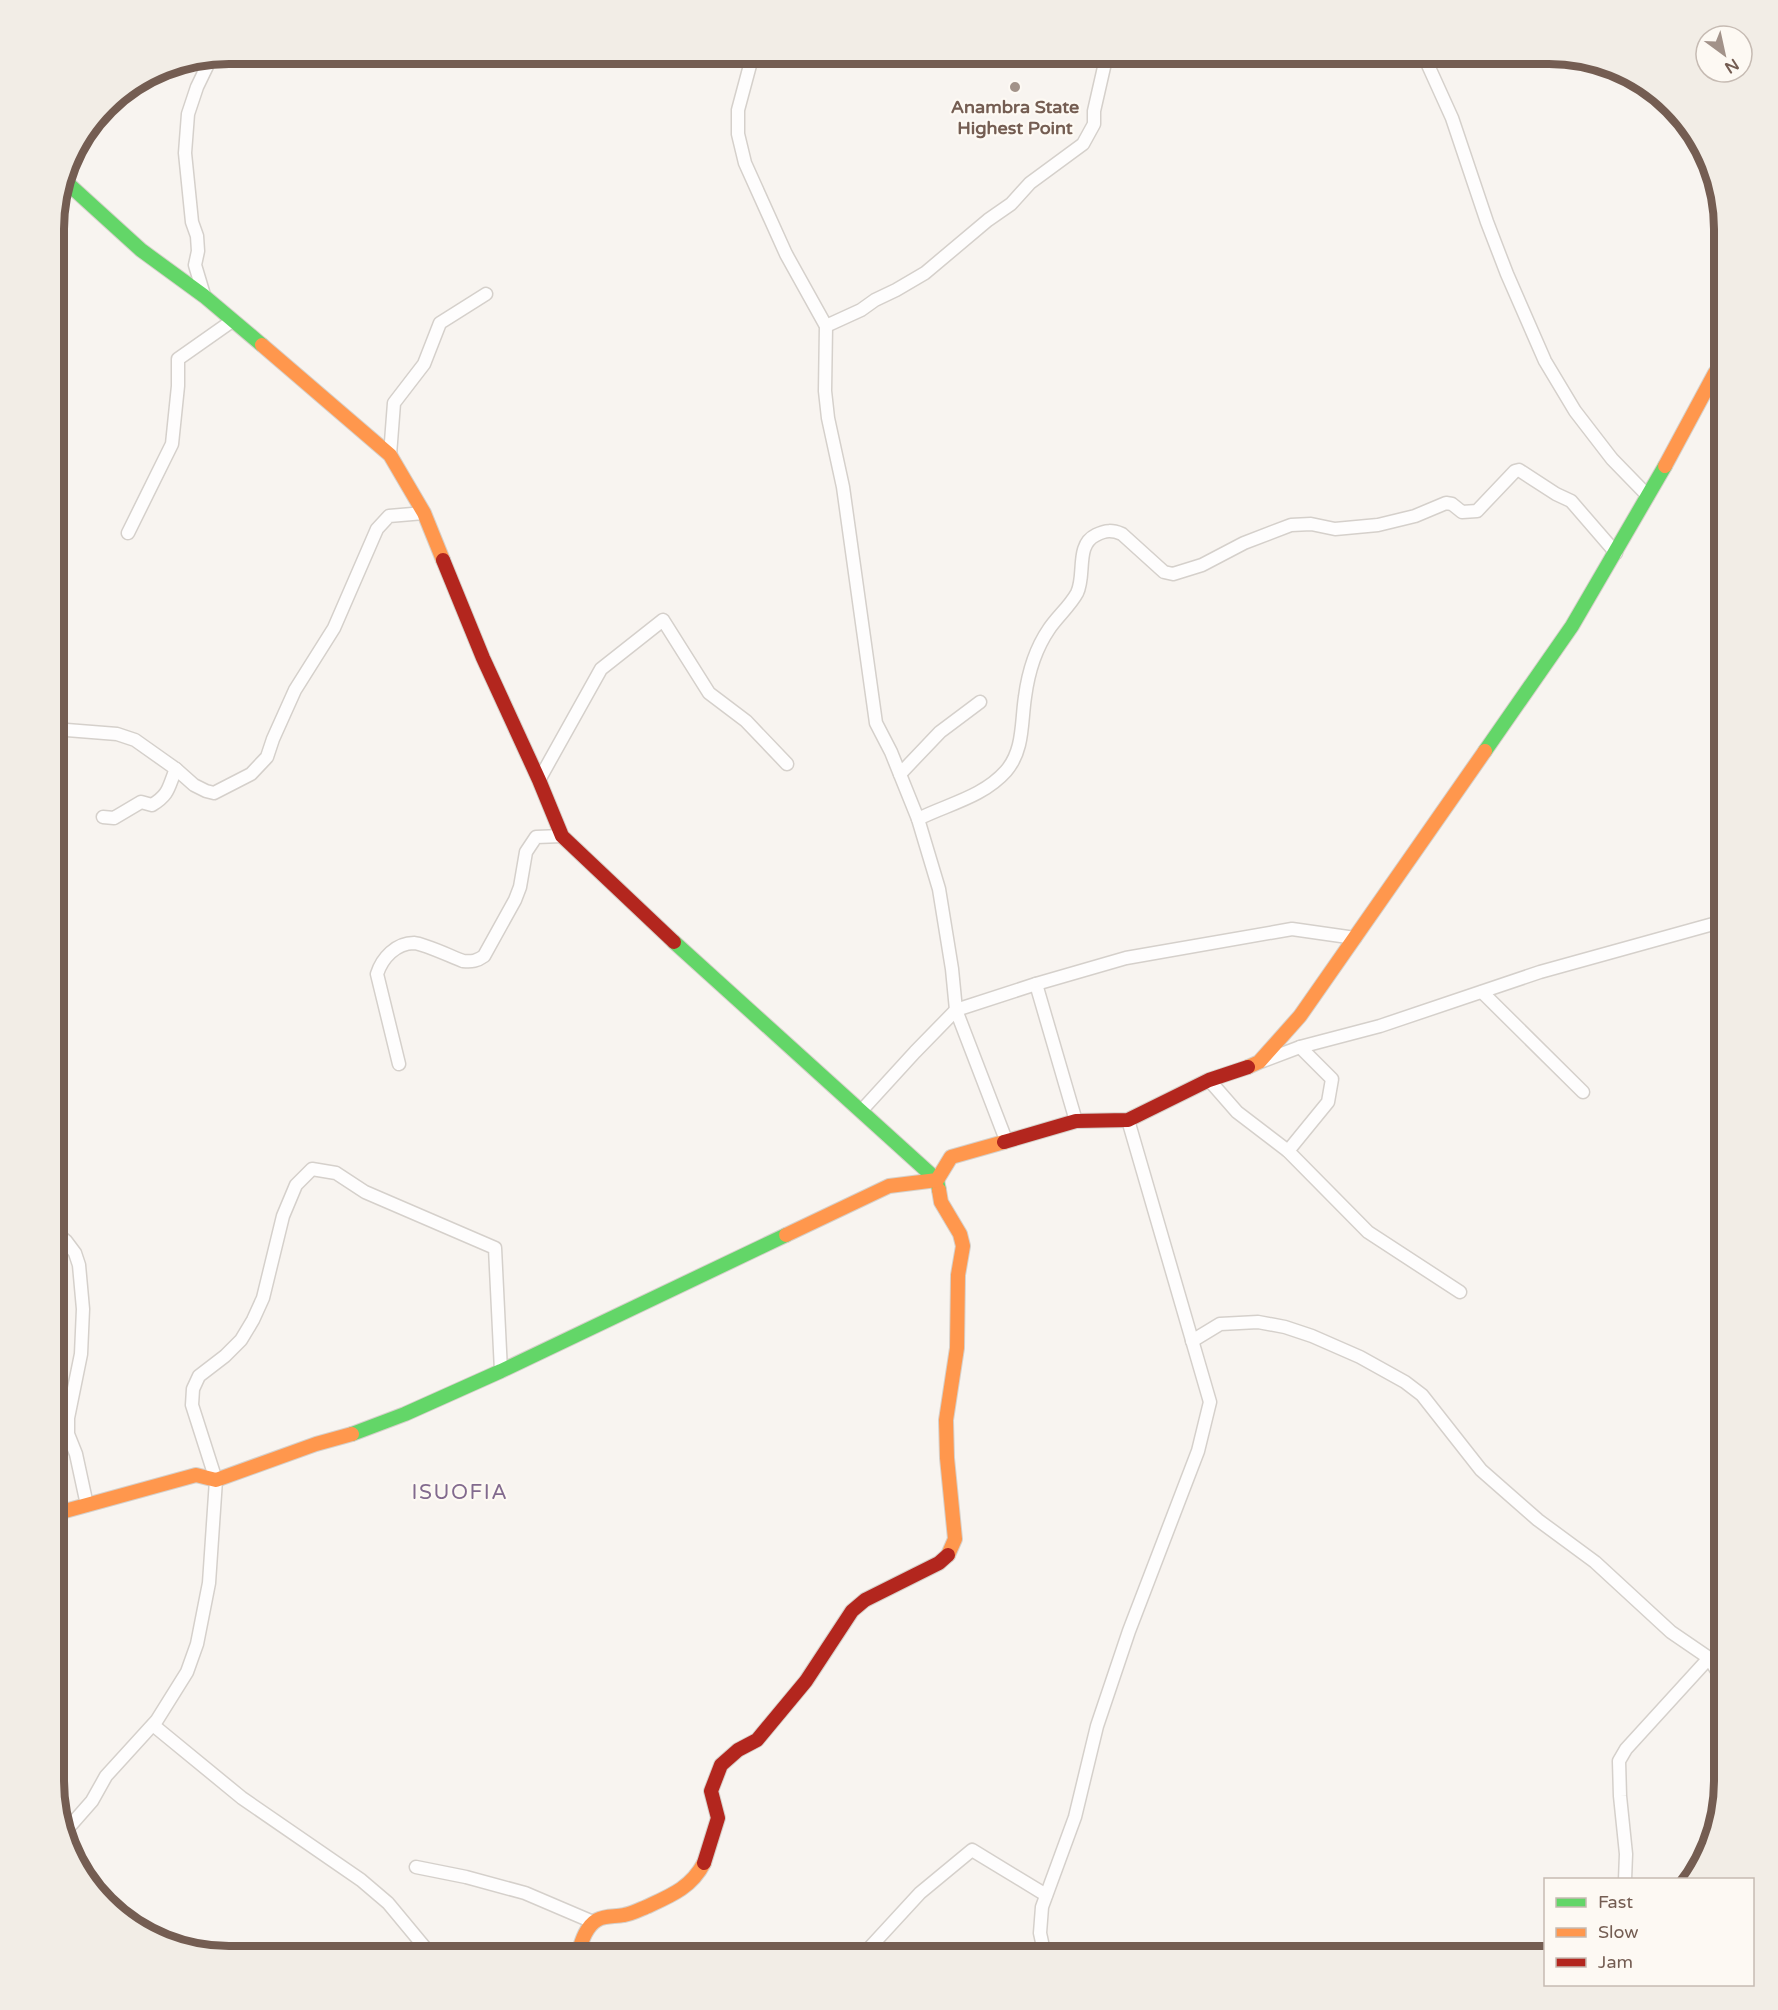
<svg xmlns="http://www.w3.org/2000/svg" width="1778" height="2010" font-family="'Varela Round',sans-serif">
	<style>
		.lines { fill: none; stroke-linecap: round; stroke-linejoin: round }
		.street-casing { stroke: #d5d0cb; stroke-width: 15 }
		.fast-casing { stroke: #d6d0ca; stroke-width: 16 }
		.slow-casing { stroke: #d6d0ca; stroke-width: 16 }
		.jam-casing { stroke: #d6d0ca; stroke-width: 16 }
		.street { stroke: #fefdfd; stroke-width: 12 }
		.fast { stroke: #63d668; stroke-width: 14 }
		.slow { stroke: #ff974d; stroke-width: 14 }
		.jam { stroke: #b3261e; stroke-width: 14 }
		.poi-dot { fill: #a29289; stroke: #fdf9f3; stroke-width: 2 }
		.labels { text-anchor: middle; stroke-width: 4.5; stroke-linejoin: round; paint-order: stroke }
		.poi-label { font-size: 18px; font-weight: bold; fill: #745d52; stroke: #fdf9f3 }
		.quarter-label { font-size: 21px; letter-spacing: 1.5px; fill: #826a8e; stroke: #fdf9f3 }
		.rim { fill: none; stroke: #745d52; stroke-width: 8 }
	</style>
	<rect width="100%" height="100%" fill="#f8f4f0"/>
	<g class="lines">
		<g class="street-casing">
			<g id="street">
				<polyline points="753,54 738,110 738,134 745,163 786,254 826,326 825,391 828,418 843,487 876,723 891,752 918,819 939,889 952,969 956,1010 1006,1140"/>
				<polyline points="1423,54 1452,118 1487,222 1507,274 1545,361 1575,411 1612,459 1648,496"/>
				<polyline points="204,295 195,265 198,251 197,236 192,222 185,153 188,114 197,87 211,58"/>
				<polyline points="826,326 861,310 875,300 896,290 925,273 988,220 1011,204 1030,183 1083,144 1094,124 1094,111 1107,54"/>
				<polyline points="390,455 394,403 424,364 440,323 486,294"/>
				<polyline points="128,533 172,444 178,386 178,359 232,321"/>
				<polyline points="54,729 117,734 135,740 176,769"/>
				<polyline points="900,774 940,732 980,702"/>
				<polyline points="539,780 601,669 663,620 709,693 746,721 787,764"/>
				<path d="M103 817 114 818 141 802 152 805C170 794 168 787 176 769L194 785 206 791 214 793 251 774 267 757 273 739 295 690 334 628 377 529 389 516 424 513"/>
				<path d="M918 819C948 804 983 797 1006 771 1024 750 1021 723 1025 697 1028 674 1036 648 1049 629 1057 617 1070 606 1077 593 1086 575 1075 545 1096 535 1106 530 1112 530 1122 534L1164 572 1173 574 1202 565 1244 543 1291 525 1311 524 1335 529 1378 525 1415 516 1446 503 1452 504 1462 512 1477 511 1515 471 1519 470 1556 494 1571 501 1616 553"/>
				<polyline points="1036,984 1076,1121"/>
				<polyline points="1482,992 1583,1092"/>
				<polyline points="1263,1061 1300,1047 1380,1026 1540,972 1724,921"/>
				<path d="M399 1064 377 974C382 958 396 943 414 943 425 944 452 957 463 961 472 962 477 961 484 956L515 900 520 887 526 852 536 837 562 836"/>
				<polyline points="1209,1080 1237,1112 1288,1151 1368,1232 1460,1292"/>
				<polyline points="862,1110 915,1052 956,1010 1036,984 1126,958 1292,929 1355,938"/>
				<polyline points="1288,1151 1328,1102 1332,1079 1300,1047"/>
				<polyline points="54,1231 66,1241 75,1253 79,1265 83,1309 81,1354 68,1418 68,1434 76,1454 87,1505"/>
				<polyline points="1192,1341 1220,1324 1258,1322 1285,1327 1312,1336 1360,1357 1405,1382 1422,1395 1481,1470 1538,1520 1595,1562 1671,1632 1709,1658 1724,1682"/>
				<polyline points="153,1725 242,1798 361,1880 388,1903 432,1956"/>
				<polyline points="63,1834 92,1801 106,1776 157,1720 187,1672 197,1644 209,1583 216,1480 192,1405 193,1389 199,1376 225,1356 241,1340 253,1320 263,1298 283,1216 296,1185 312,1169 336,1173 365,1192 495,1248 501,1371"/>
				<polyline points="416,1867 466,1877 525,1893 593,1922"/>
				<polyline points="1625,1880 1626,1854 1620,1796 1619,1761 1626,1749 1709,1658"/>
				<polyline points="862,1956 920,1893 972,1850 1046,1895"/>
				<polyline points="1045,1956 1040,1933 1042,1907 1075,1817 1097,1726 1129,1631 1198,1451 1210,1402 1128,1120"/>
			</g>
		</g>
		<g class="fast-casing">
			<g id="fast">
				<polyline points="64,180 141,250 204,296 262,345"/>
				<polyline points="1485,751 1572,626 1665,466"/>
				<polyline points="674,942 937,1180 939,1190"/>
				<polyline points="352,1434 405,1414 501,1371 786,1235"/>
			</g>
		</g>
		<g class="slow-casing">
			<g id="slow">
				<polyline points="262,345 390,455 424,513 443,560"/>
				<polyline points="1665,466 1715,373 1724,361"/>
				<polyline points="1248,1067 1259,1062 1300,1016 1485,751"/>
				<polyline points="939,1190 941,1202 960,1234 963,1246 958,1275 957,1348 946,1420 947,1458 955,1539 948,1555"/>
				<polyline points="786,1235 889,1186 937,1180 951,1157 1004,1142"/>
				<polyline points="54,1514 196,1475 216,1480 316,1444 352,1434"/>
				<path d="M577 1956C581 1944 585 1927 597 1920 606 1915 615 1917 624 1915 631 1914 639 1910 646 1907 670 1896 691 1888 704 1863"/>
			</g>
		</g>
		<g class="jam-casing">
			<g id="jam">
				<polyline points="443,560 483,658 539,780 562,836 674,942"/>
				<polyline points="1004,1142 1076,1121 1128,1120 1209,1080 1248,1067"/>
				<polyline points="704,1863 718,1818 711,1791 721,1765 738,1750 757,1740 806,1681 852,1611 865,1600 939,1563 948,1555"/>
			</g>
		</g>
		<use href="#street" class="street"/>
		<use href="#fast" class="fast"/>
		<use href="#slow" class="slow"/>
		<use href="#jam" class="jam"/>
	</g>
	<circle class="poi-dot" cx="1015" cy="87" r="6"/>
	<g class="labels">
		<g class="poi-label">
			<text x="1015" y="113">Anambra State<tspan x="1015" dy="21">Highest Point</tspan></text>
		</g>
		<g class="quarter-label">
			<text x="460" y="1499">ISUOFIA</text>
		</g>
	</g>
	<path d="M0 0H1778V2010H0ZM229 64H1549A165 165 0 0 1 1714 229V1781A165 165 0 0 1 1549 1946H229A165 165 0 0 1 64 1781V229A165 165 0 0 1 229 64Z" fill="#f2ede6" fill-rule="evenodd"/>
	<path class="rim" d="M229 64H1549A165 165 0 0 1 1714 229V1781A165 165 0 0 1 1549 1946H229A165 165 0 0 1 64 1781V229A165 165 0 0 1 229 64Z"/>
	<rect x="1544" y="1878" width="210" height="108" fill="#fdf9f3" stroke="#c6bbb3" stroke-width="1.5"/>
	<rect x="1556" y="1898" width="30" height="9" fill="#63d668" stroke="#c6bbb3" stroke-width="1.5"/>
	<text x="1598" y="1908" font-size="18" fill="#745d52">Fast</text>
	<rect x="1556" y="1928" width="30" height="9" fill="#ff974d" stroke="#c6bbb3" stroke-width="1.5"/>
	<text x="1598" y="1938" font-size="18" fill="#745d52">Slow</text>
	<rect x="1556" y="1958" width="30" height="9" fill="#b3261e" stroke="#c6bbb3" stroke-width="1.5"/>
	<text x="1598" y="1968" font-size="18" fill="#745d52">Jam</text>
	<g transform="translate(1724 54) rotate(147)"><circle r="28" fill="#fdf9f3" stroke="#c6bbb3" stroke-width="1.5"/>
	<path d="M0-4.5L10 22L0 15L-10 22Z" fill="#a29289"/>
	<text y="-9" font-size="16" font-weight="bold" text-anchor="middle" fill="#745d52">N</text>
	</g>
</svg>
